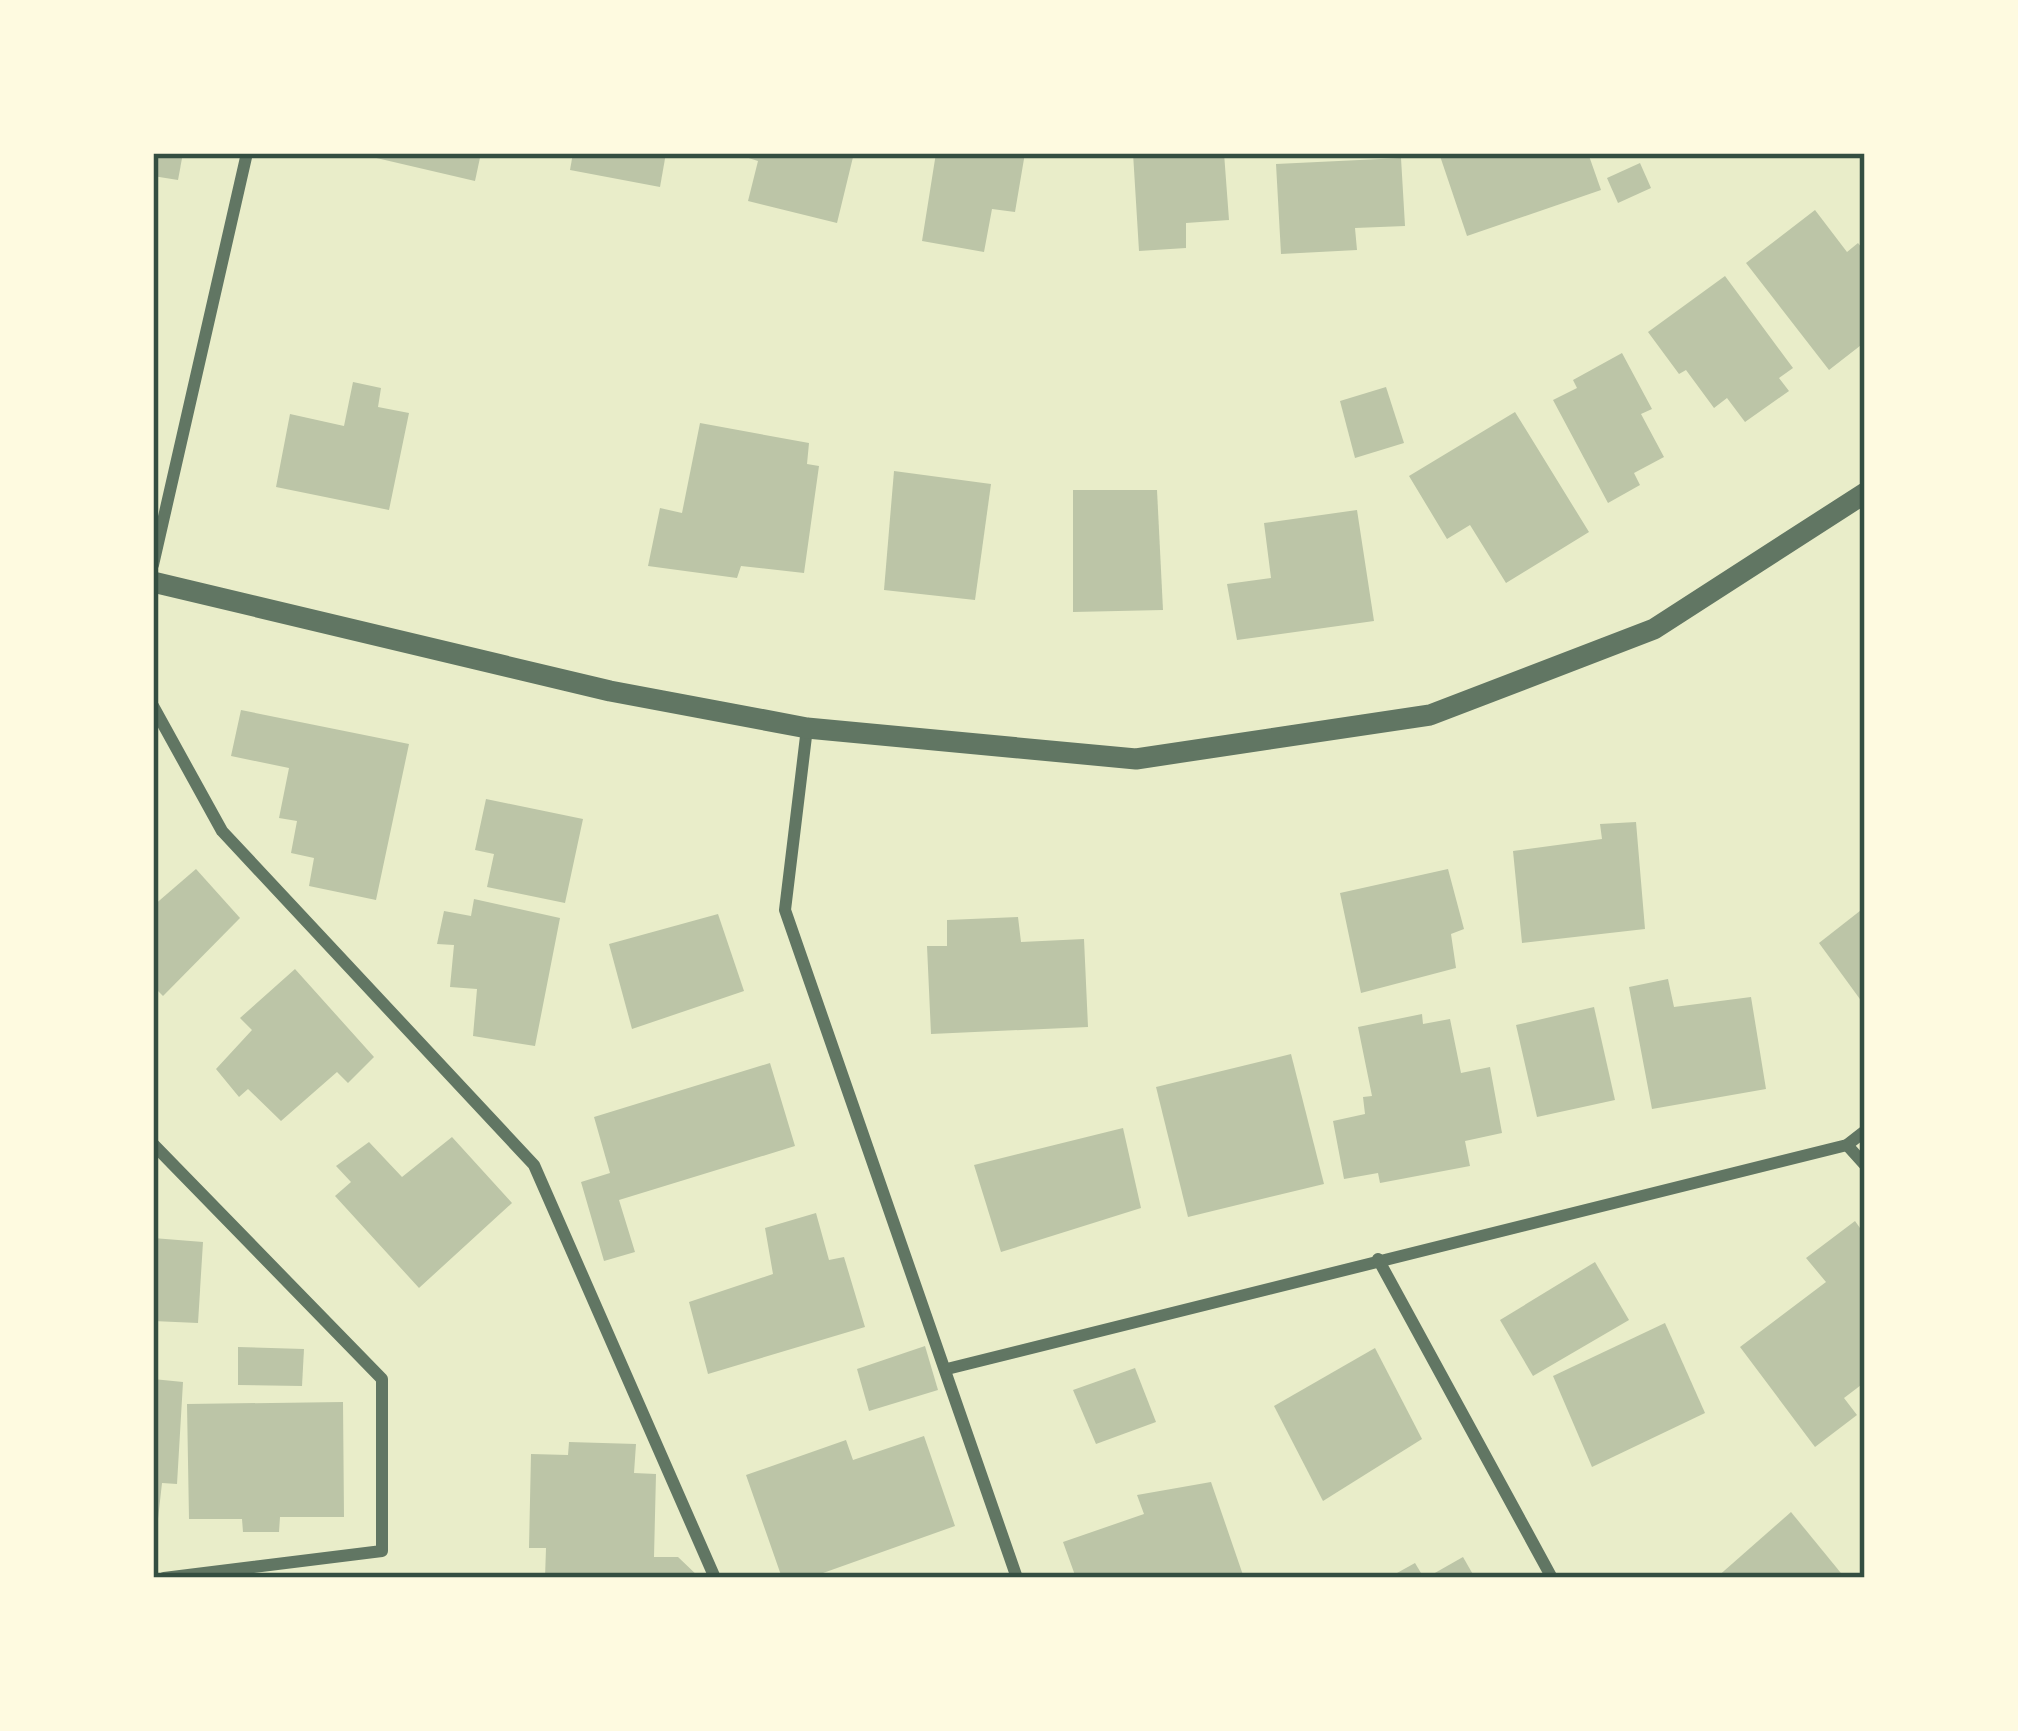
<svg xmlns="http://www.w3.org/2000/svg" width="2018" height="1731" font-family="Cabin,sans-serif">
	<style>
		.building { fill: #bcc5a7 }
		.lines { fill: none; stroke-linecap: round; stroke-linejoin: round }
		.minor { stroke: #617663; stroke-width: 12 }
		.tertiary { stroke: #617663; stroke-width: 21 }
		.neatline { fill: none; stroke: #344e41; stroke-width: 4.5 }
	</style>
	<rect width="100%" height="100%" fill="#e9edc9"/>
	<g class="building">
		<polygon points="153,153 183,153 178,180 153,176"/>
		<polygon points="355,153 481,153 475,181"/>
		<polygon points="573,153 666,153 660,187 570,170"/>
		<polygon points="854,153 837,223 748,201 758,161 736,154"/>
		<polygon points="936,153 1025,153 1015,212 992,209 984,252 922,241"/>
		<polygon points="1133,153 1224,153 1229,220 1186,223 1186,248 1139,251"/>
		<polygon points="1439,153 1588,153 1601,190 1467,236"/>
		<polygon points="1401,158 1405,226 1355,228 1357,250 1281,254 1276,164"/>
		<polygon points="1640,163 1651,188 1618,203 1607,178"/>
		<polygon points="1815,210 1847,252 1858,243 1865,252 1865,342 1829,370 1746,263"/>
		<polygon points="1725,276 1793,368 1779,378 1789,391 1745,422 1727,398 1714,408 1686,370 1679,374 1648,332"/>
		<polygon points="1622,353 1652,409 1641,414 1664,457 1634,473 1640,485 1608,503 1553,400 1577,388 1573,380"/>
		<polygon points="353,382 381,388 378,407 409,413 389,510 276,487 290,414 344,426"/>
		<polygon points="1386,387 1404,443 1355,458 1340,401"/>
		<polygon points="1515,412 1589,532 1506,583 1470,525 1447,539 1409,476"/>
		<polygon points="700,423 809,443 807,464 819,466 804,573 741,566 737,578 648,566 660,508 682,513"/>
		<polygon points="894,471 991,484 975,600 884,590"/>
		<polygon points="1073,490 1157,490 1163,610 1073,612"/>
		<polygon points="1357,510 1374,621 1237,640 1227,584 1271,578 1264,523"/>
		<polygon points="241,710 409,744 376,900 309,886 314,858 291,853 297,821 279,818 289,768 231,756"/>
		<polygon points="486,799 583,819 565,903 487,887 494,854 475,850"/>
		<polygon points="1636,822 1645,929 1522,943 1513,851 1602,839 1600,824"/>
		<polygon points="196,869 240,918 163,996 153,986 153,906"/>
		<polygon points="1448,869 1464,929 1451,934 1456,968 1361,993 1340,893"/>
		<polygon points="474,899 560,918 535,1046 473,1036 477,989 450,987 454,945 437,944 444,911 471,916"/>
		<polygon points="1865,907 1865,1006 1819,943"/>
		<polygon points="718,914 744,991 632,1029 609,944"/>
		<polygon points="1018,917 1021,942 1084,939 1088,1027 931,1034 927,946 947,946 947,920"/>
		<polygon points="295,969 374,1057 348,1083 337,1072 281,1121 248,1089 239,1097 216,1069 252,1030 240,1018"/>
		<polygon points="1668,979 1674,1007 1751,997 1766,1089 1652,1109 1629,987"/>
		<polygon points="1594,1007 1615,1100 1537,1117 1516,1025"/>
		<polygon points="1422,1014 1423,1024 1450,1019 1461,1073 1490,1067 1502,1133 1465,1141 1470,1166 1380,1183 1378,1173 1344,1179 1333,1121 1365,1114 1363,1097 1372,1096 1358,1027"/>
		<polygon points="1291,1054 1324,1184 1188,1217 1156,1087"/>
		<polygon points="770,1063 795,1146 619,1200 635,1252 604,1261 581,1182 610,1173 594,1117"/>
		<polygon points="1123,1128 1141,1208 1001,1252 974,1165"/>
		<polygon points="452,1137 512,1203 419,1288 335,1196 351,1182 336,1166 369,1142 402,1177"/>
		<polygon points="816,1213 829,1260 844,1257 865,1327 708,1374 689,1302 773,1274 765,1228"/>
		<polygon points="1855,1221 1865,1235 1865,1382 1844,1398 1857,1415 1815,1447 1740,1347 1826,1282 1806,1258"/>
		<polygon points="153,1238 203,1242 198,1323 153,1321"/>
		<polygon points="1595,1262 1629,1320 1533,1376 1500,1320"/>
		<polygon points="1665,1323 1705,1413 1592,1467 1553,1376"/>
		<polygon points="925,1346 938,1390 869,1411 857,1369"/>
		<polygon points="238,1347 304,1349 302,1386 238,1385"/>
		<polygon points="1375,1348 1422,1439 1323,1501 1274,1406"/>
		<polygon points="1135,1368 1156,1422 1096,1444 1073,1390"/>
		<polygon points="153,1379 183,1382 177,1484 162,1483 158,1519 153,1519"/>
		<polygon points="343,1402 344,1517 280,1517 279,1532 243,1532 242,1519 189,1519 187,1404"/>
		<polygon points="924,1436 955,1526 809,1578 782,1578 746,1475 846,1440 853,1460"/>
		<polygon points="569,1442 636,1444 634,1473 656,1474 654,1557 678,1557 700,1578 545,1578 546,1548 529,1548 531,1454 568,1455"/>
		<polygon points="1211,1482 1244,1578 1076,1578 1063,1542 1144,1514 1137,1495"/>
		<polygon points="1791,1512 1845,1578 1716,1578"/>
		<polygon points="1463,1557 1475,1578 1426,1578"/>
		<polygon points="1415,1563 1424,1578 1388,1578"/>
	</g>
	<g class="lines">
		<g class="minor">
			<polyline points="153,565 247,153"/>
			<polyline points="153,706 222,831 534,1165 715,1578"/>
			<polyline points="807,728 785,910 1017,1578"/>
			<polyline points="153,1144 382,1379 382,1551 164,1578"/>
			<polyline points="1847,1145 1865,1165"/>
			<polyline points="1378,1259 1552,1578"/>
			<polyline points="947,1369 1847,1145 1865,1131"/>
		</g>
		<polyline class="tertiary" points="153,582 610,691 807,728 1136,759 1430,715 1654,629 1865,493"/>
	</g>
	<rect width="2018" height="1731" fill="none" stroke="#fefae0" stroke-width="312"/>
	<rect x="156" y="156" width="1706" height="1419" class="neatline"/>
</svg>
